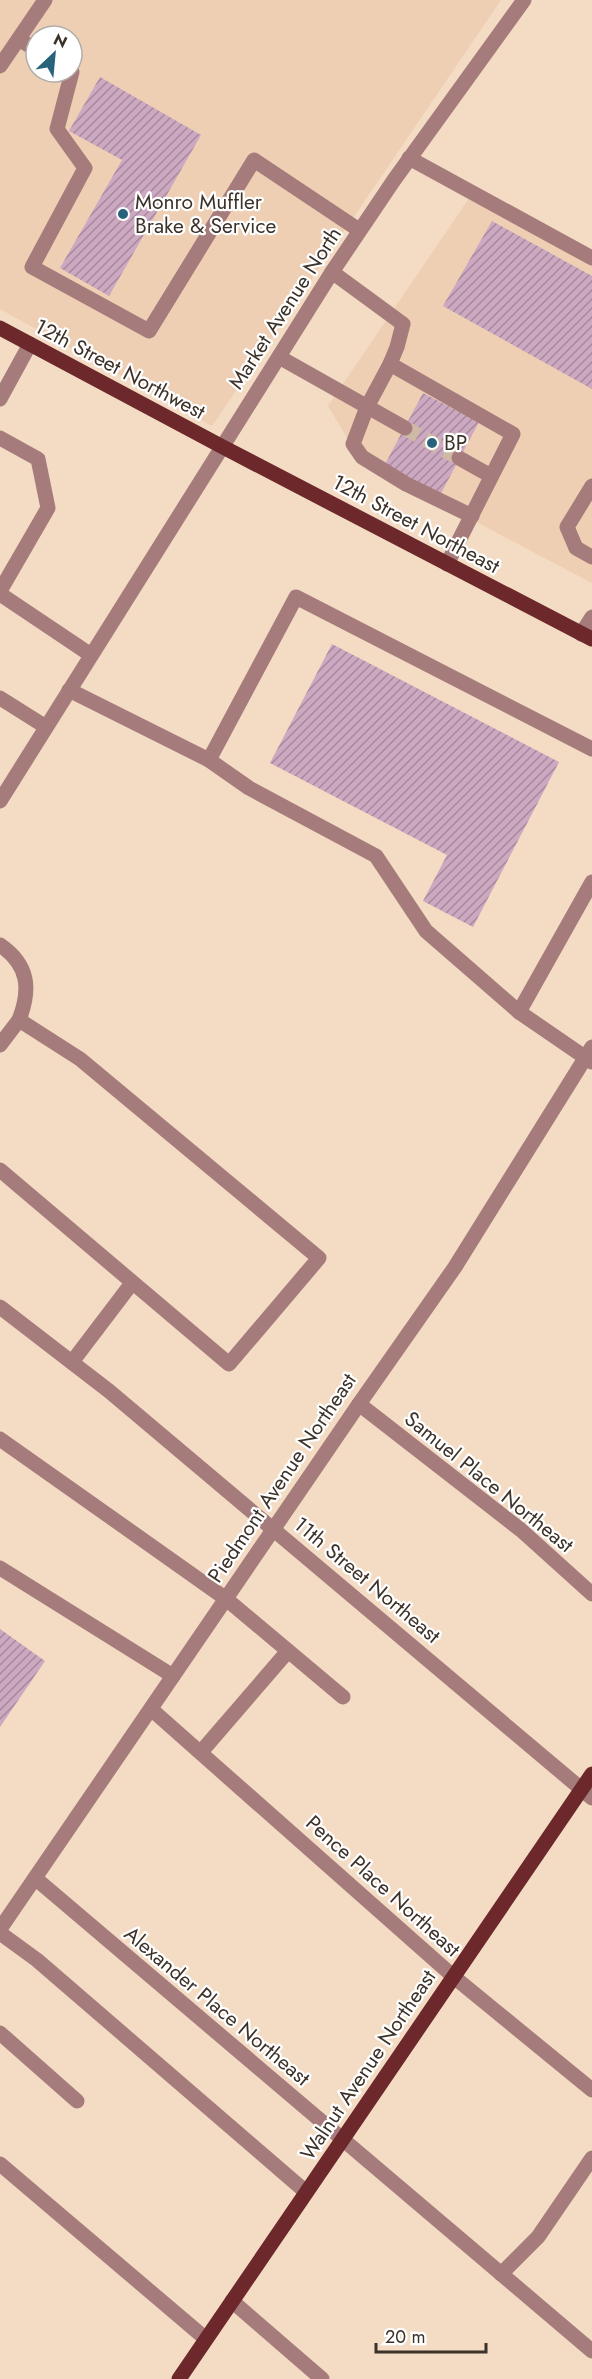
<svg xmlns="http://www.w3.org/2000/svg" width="592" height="2379" font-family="Jost,sans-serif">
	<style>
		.built { fill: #eecfb4; fill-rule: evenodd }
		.building { fill: url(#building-hatch) }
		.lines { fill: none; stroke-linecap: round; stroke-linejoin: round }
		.minor-tunnel { stroke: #ceb9a5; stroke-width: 15; stroke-dasharray: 15 8; stroke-linecap: butt }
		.minor { stroke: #a57c7b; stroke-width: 15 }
		.major { stroke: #6c282b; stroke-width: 15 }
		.poi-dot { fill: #28627b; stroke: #fff; stroke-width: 2 }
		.labels { text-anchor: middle; stroke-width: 4.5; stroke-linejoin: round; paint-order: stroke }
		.poi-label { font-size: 21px; fill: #3c3229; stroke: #fff; text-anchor: start }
		.street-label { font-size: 21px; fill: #3c3229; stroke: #fff }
	</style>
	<defs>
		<pattern id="building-hatch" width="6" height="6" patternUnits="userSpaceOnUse" patternTransform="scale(1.5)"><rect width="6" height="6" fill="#cca8c1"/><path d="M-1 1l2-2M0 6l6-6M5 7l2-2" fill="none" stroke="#a7899d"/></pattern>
	</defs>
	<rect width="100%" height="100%" fill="#f3dbc4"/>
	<g class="built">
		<path d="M0 0H501L212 426 0 309ZM36 36H72V72H36Z"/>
		<polygon points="472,194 592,264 592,583 361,461 328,406"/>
	</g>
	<g class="building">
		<polygon points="100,77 201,135 109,296 60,268 122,160 69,131"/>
		<polygon points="492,221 592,276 592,389 443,306"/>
		<polygon points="423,393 479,422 439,497 383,468"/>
		<polygon points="332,644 559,762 473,927 423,901 447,855 270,763"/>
		<polygon points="0,1629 45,1661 0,1727"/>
	</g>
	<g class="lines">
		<polyline class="minor-tunnel" points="405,428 459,458"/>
		<g class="minor">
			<polyline points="19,39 36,50"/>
			<polyline points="0,66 45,0"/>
			<polyline points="72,72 57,129 85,168 32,267 149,331 254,160 359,230"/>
			<polyline points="409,158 592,258"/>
			<polyline points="332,272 403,324 397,347 390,364 513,434 447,564"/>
			<polyline points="279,357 405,428"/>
			<polyline points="390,364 367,407 353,444 362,457 406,484 472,516"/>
			<polyline points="0,399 30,344"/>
			<polyline points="0,438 38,459 48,508 0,591"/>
			<polyline points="459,458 491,476"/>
			<polyline points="592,486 567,527 576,548 592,557"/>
			<polyline points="0,594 91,655"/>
			<polyline points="581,634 592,617"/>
			<polyline points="69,690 209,760 296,597 592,749"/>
			<polyline points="0,698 46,727"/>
			<polyline points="209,760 249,788 376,856 426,931 519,1012"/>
			<polyline points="0,801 332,272 394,180 524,0"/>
			<polyline points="592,882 519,1012 592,1062"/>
			<path d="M0 945C29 965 31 989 19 1020"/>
			<polyline points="0,1045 19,1020 80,1059 319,1258 229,1364 0,1170"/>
			<polyline points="0,1307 109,1391 592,1798"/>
			<polyline points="72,1362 132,1283"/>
			<polyline points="359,1404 521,1530 592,1594"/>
			<polyline points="0,1439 225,1598 343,1697"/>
			<polyline points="0,1568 173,1676"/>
			<polyline points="151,1709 454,1977 592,2090"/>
			<polyline points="201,1752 288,1651"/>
			<polyline points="35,1878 592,2351"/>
			<polyline points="0,1929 359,1404 455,1267 592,1047"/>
			<polyline points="0,1933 37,1960 306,2192"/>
			<polyline points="0,2033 77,2101"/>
			<polyline points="0,2164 206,2339"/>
			<polyline points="501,2274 538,2237 592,2158"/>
			<polyline points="232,2301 322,2379"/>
		</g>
		<g class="major">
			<polyline points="0,328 221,446 592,639"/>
			<polyline points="179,2379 592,1774"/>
		</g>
	</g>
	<g class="poi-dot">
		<circle cx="123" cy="214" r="6"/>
		<circle cx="432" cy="443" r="6"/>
	</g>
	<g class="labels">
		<g class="poi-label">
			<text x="135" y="209">Monro Muffler<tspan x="135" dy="24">Brake &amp; Service</tspan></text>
			<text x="444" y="450">BP</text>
		</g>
		<g class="street-label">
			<text transform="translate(285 308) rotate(-57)" y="7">Market Avenue North</text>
			<text transform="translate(120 369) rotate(28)" y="7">12th Street Northwest</text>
			<text transform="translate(416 524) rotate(28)" y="7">12th Street Northeast</text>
			<text transform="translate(282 1478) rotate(-56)" y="7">Piedmont Avenue Northeast</text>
			<text transform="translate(489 1482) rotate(39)" y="7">Samuel Place Northeast</text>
			<text transform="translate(367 1580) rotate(40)" y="7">11th Street Northeast</text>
			<text transform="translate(383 1886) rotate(42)" y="7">Pence Place Northeast</text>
			<text transform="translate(217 2006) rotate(40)" y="7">Alexander Place Northeast</text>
			<text transform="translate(368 2065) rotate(-56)" y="7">Walnut Avenue Northeast</text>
		</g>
	</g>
	<g transform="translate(54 54) rotate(26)"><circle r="28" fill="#ffffff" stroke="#b1ada9" stroke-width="1.5"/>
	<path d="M0-4.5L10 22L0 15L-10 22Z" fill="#28627b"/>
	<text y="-9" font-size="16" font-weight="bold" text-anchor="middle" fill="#3c3229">N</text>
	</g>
	<path d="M376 2343v9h110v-9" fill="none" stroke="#3c3229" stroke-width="3"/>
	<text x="385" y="2343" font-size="18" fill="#3c3229" stroke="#ffffff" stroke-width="4.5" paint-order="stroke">20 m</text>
</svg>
